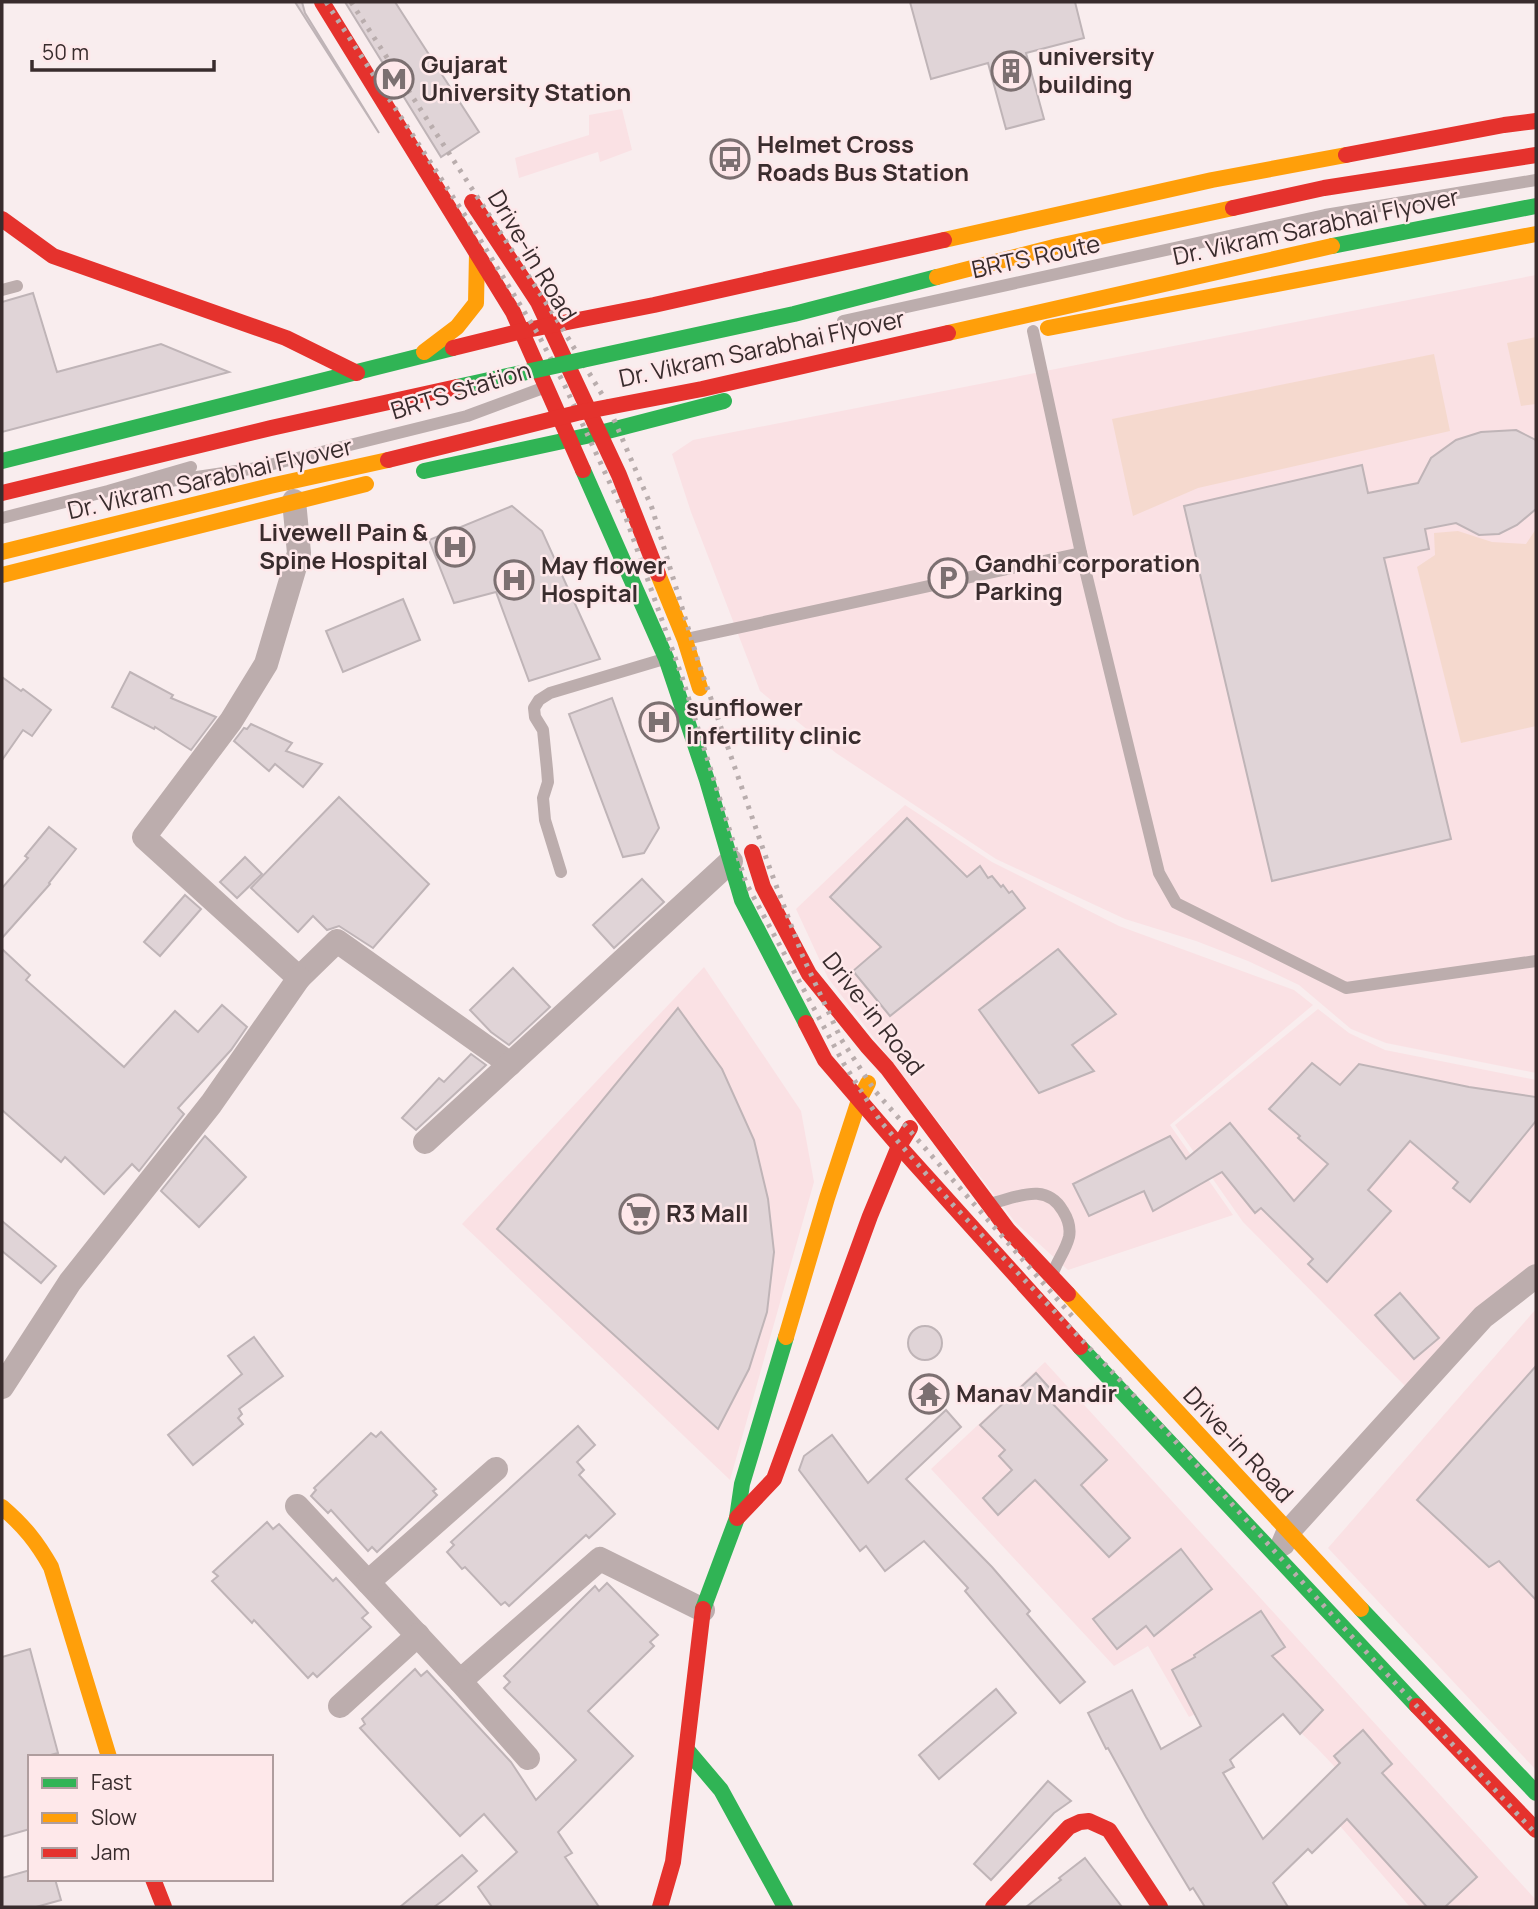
<svg xmlns="http://www.w3.org/2000/svg" width="1538" height="1909" font-family="Manrope,sans-serif">
	<style>
		.built { fill: #fae1e4 }
		.green { fill: #f5d9ce }
		.building { fill: #e0d4d7; stroke: #bfb4b7; stroke-width: 2 }
		.lines { fill: none; stroke-linecap: round; stroke-linejoin: round }
		.lane { stroke: #bcadad; stroke-width: 12 }
		.street { stroke: #bcadad; stroke-width: 24 }
		.fast { stroke: #30b455; stroke-width: 16 }
		.slow { stroke: #ff9f0a; stroke-width: 16 }
		.jam { stroke: #e5322d; stroke-width: 16 }
		.rail { stroke: #b9adad; stroke-width: 5; stroke-dasharray: 3.5 7; stroke-linecap: butt }
		.fast-bridge { stroke: #30b455; stroke-width: 16 }
		.slow-bridge { stroke: #ff9f0a; stroke-width: 16 }
		.jam-bridge { stroke: #e5322d; stroke-width: 16 }
		.labels { text-anchor: middle; stroke-width: 5; stroke-linejoin: round; paint-order: stroke }
		.poi-label { font-size: 24px; font-weight: bold; fill: #392c2d; stroke: #fee8ea; text-anchor: start }
		.street-label { font-size: 24px; fill: #392c2d; stroke: #fee8ea }
	</style>
	<rect width="100%" height="100%" fill="#f9edee"/>
	<g class="built">
		<polygon points="622,109 632,150 600,162 598,152 519,178 515,158 589,135 589,115"/>
		<polygon points="1536,275 1536,1073 1386,1043 1351,1029 1299,985 1248,961 1196,941 1125,919 996,859 836,753 760,691 691,512 672,454 693,440"/>
		<polygon points="905,805 992,862 1119,926 1294,990 1313,1005 1170,1125 1233,1215 1068,1270 1015,1222 828,978 796,909"/>
		<polygon points="704,967 801,1111 814,1182 730,1480 462,1224"/>
		<polygon points="1318,1009 1349,1033 1385,1050 1536,1080 1536,1263 1478,1313 1406,1387 1243,1222 1175,1125"/>
		<polygon points="1536,1309 1536,1770 1328,1548"/>
		<polygon points="1045,1362 1536,1900 1536,1907 1472,1907 1469,1905 1466,1907 1410,1907 1340,1826 1367,1801 1316,1747 1252,1687 1189,1717 1148,1646 1114,1666 931,1469"/>
	</g>
	<g class="green">
		<polygon points="1536,337 1536,404 1521,406 1507,343"/>
		<polygon points="1434,354 1450,431 1198,488 1133,516 1112,419"/>
		<polygon points="1536,529 1536,726 1461,743 1417,567 1435,555 1434,533 1458,531 1492,542 1526,544"/>
	</g>
	<g class="building">
		<polygon points="295,2 302,2 305,13 379,133"/>
		<polygon points="345,2 395,2 479,132 441,157"/>
		<polygon points="910,2 1075,2 1084,38 1026,53 1044,119 1006,129 988,63 931,79"/>
		<polygon points="33,293 57,372 161,344 229,372 2,432 2,302"/>
		<polygon points="1516,430 1536,440 1536,509 1517,525 1499,534 1479,535 1456,523 1425,529 1429,549 1384,558 1451,839 1272,881 1184,506 1362,465 1368,493 1418,483 1431,458 1456,440 1481,432"/>
		<polygon points="512,506 542,531 600,659 529,681 496,592 454,603 429,540"/>
		<polygon points="403,599 420,640 343,672 326,631"/>
		<polygon points="130,672 173,695 171,698 216,717 191,750 155,727 154,729 112,707"/>
		<polygon points="2,677 21,691 23,689 51,710 32,736 23,730 2,760"/>
		<polygon points="612,698 659,828 644,853 623,857 569,714"/>
		<polygon points="251,724 292,743 286,751 322,764 303,787 275,764 269,771 234,741 244,728 247,729"/>
		<polygon points="339,797 429,884 373,948 339,926 327,930 313,916 298,932 251,888"/>
		<polygon points="907,818 967,877 980,866 988,878 992,876 1001,887 1003,885 1009,893 1012,891 1025,908 890,1016 853,971 881,947 830,897"/>
		<polygon points="49,827 76,849 49,883 50,884 2,938 2,888 28,858 25,856"/>
		<polygon points="245,857 262,874 237,898 220,882"/>
		<polygon points="642,879 664,902 614,948 593,925"/>
		<polygon points="185,895 201,909 160,956 144,942"/>
		<polygon points="2,949 30,975 26,980 124,1067 175,1011 198,1032 222,1005 247,1027 231,1050 178,1108 184,1114 139,1171 132,1164 104,1194 65,1157 61,1162 2,1110"/>
		<polygon points="1058,949 1116,1014 1072,1045 1094,1071 1039,1093 979,1010"/>
		<polygon points="513,968 550,1007 509,1045 491,1032 470,1010"/>
		<polygon points="678,1008 722,1069 754,1140 768,1199 774,1252 767,1312 749,1369 718,1429 497,1229"/>
		<polygon points="471,1054 486,1065 416,1130 402,1118 439,1078 444,1082"/>
		<polygon points="1312,1063 1340,1085 1359,1064 1469,1087 1536,1097 1536,1121 1470,1202 1453,1188 1458,1182 1410,1141 1368,1190 1391,1211 1327,1282 1308,1264 1313,1259 1261,1208 1255,1213 1222,1172 1153,1211 1144,1191 1089,1216 1073,1184 1170,1136 1186,1159 1230,1123 1294,1201 1328,1164 1298,1138 1300,1136 1269,1109"/>
		<polygon points="205,1136 246,1177 199,1227 161,1191"/>
		<polygon points="2,1221 56,1266 41,1283 2,1251"/>
		<polygon points="1400,1293 1439,1338 1414,1359 1375,1315"/>
		<circle cx="925" cy="1343" r="17"/>
		<polygon points="254,1337 283,1376 239,1409 242,1414 238,1418 243,1424 193,1465 168,1435 242,1374 228,1356"/>
		<polygon points="1536,1366 1536,1600 1499,1561 1489,1567 1417,1500"/>
		<polygon points="1036,1373 1054,1393 1048,1399 1107,1460 1081,1485 1130,1538 1109,1557 1035,1480 998,1515 983,1498 1012,1470 999,1456 1005,1450 980,1425"/>
		<polygon points="946,1410 961,1427 906,1479 992,1567 1030,1611 1027,1614 1085,1682 1060,1703 965,1591 968,1588 924,1541 885,1571 866,1546 860,1551 799,1470 804,1456 832,1435 868,1483"/>
		<polygon points="578,1426 595,1445 577,1462 584,1470 579,1475 615,1514 589,1538 586,1535 509,1606 505,1602 501,1605 465,1567 462,1569 447,1552 454,1545 451,1542"/>
		<polygon points="381,1432 436,1489 433,1491 437,1495 377,1552 372,1547 368,1551 331,1510 328,1513 311,1496 316,1490 314,1488 371,1433 376,1437"/>
		<polygon points="267,1522 273,1529 279,1524 333,1581 336,1578 368,1613 362,1618 371,1627 317,1677 313,1673 308,1678 254,1620 252,1623 212,1581 218,1576 213,1572"/>
		<polygon points="1181,1549 1212,1589 1154,1636 1146,1626 1117,1649 1093,1619"/>
		<polygon points="607,1583 658,1635 650,1642 654,1646 588,1711 633,1756 558,1832 572,1853 565,1857 599,1907 492,1907 478,1887 517,1852 484,1814 460,1836 360,1728 365,1724 362,1719 415,1669 421,1676 427,1671 511,1762 536,1800 576,1760 504,1688 510,1682 504,1676 595,1586 599,1591"/>
		<polygon points="1261,1611 1285,1647 1272,1656 1323,1710 1300,1734 1283,1714 1230,1760 1234,1767 1223,1773 1263,1839 1340,1763 1334,1756 1363,1730 1392,1764 1382,1773 1477,1877 1445,1907 1427,1907 1347,1819 1312,1853 1308,1849 1273,1883 1288,1907 1205,1907 1193,1888 1190,1890 1146,1817 1108,1748 1106,1749 1088,1713 1132,1690 1161,1749 1201,1726 1172,1670 1195,1657 1194,1655"/>
		<polygon points="30,1649 58,1753 43,1757 30,1757 30,1829 2,1837 2,1657"/>
		<polygon points="996,1689 1016,1713 939,1779 919,1755"/>
		<polygon points="1048,1781 1071,1801 1054,1813 991,1880 974,1864"/>
		<polygon points="462,1855 477,1871 445,1899 434,1907 400,1907"/>
		<polygon points="1085,1858 1122,1907 1026,1907 1061,1880 1059,1878"/>
		<polygon points="30,1870 30,1879 55,1879 61,1900 36,1907 2,1907 2,1878"/>
	</g>
	<g class="lines">
		<g class="lane">
			<polyline points="2,290 17,286"/>
			<polyline points="843,321 1325,215 1536,180"/>
			<polyline points="1033,331 1081,553"/>
			<polyline points="157,483 257,468 467,416 543,388"/>
			<polyline points="2,518 108,491 191,467"/>
			<polyline points="686,639 1081,553 1159,873 1176,903 1346,988 1536,961"/>
			<polyline points="561,872 545,820 543,798 548,782 547,769 543,730 535,717 534,708 539,700 550,693 664,659"/>
			<path d="M992 1203C1018 1197 1046 1182 1063 1211 1068 1219 1071 1227 1069 1237 1066 1250 1057 1261 1053 1273"/>
		</g>
		<g class="street">
			<polyline points="294,501 299,553 266,664 231,721 144,837 299,978 337,941 510,1064"/>
			<polyline points="425,1142 731,861"/>
			<polyline points="2,1387 70,1282 211,1104 299,978"/>
			<polyline points="297,1506 460,1681 600,1559 703,1610"/>
			<polyline points="1283,1544 1288,1532 1483,1317 1536,1276"/>
			<polyline points="368,1582 496,1469"/>
			<polyline points="460,1681 528,1758"/>
			<polyline points="340,1706 418,1635"/>
		</g>
		<g class="fast">
			<polyline points="2,461 453,348"/>
			<polyline points="583,470 666,658 707,780 742,900 806,1023"/>
			<polyline points="424,471 600,433 724,401"/>
			<polyline points="1080,1347 1417,1706"/>
			<polyline points="703,1609 737,1518 742,1484 786,1337"/>
			<polyline points="1361,1609 1536,1793"/>
			<polyline points="687,1750 721,1790 785,1907"/>
		</g>
		<g class="slow">
			<polyline points="944,240 1212,180 1346,155"/>
			<polyline points="1048,328 1536,234"/>
			<polyline points="424,352 457,327 476,303 477,253"/>
			<polyline points="658,574 685,640 700,688"/>
			<polyline points="2,575 366,484"/>
			<polyline points="1068,1294 1361,1609"/>
			<polyline points="786,1337 827,1198 859,1100 868,1083"/>
			<path d="M2 1507C24 1526 37 1542 51 1567L109 1757"/>
		</g>
		<g class="jam">
			<polyline points="322,2 513,312 583,470"/>
			<polyline points="1346,155 1504,125 1536,121"/>
			<polyline points="472,202 538,302 619,475 658,574"/>
			<polyline points="2,219 53,256 286,338 357,373"/>
			<polyline points="453,348 522,331 654,305 944,240"/>
			<polyline points="752,852 763,887 809,974 867,1046 887,1068 1008,1230 1068,1294"/>
			<polyline points="806,1023 825,1060 899,1146 1080,1347"/>
			<polyline points="737,1518 774,1479 870,1216 899,1146 910,1128"/>
			<polyline points="1417,1706 1536,1830"/>
			<polyline points="153,1879 164,1907"/>
			<polyline points="660,1907 673,1862 703,1609"/>
			<polyline points="993,1907 1069,1827 1080,1822 1089,1821 1109,1830 1160,1907"/>
		</g>
		<g class="rail">
			<polyline points="326,2 468,220 538,334 564,384 626,518 682,677 746,883 844,1064 881,1122 954,1206 1118,1378 1343,1627 1536,1834"/>
			<polyline points="351,2 559,323 606,401 652,508 699,664 770,869 803,957 841,1039 875,1091 1072,1316"/>
		</g>
		<g class="fast-bridge">
			<polyline points="1332,246 1536,206"/>
			<polyline points="457,387 794,314 937,277"/>
		</g>
		<g class="slow-bridge">
			<polyline points="937,277 1058,246 1233,208"/>
			<polyline points="948,333 1332,246"/>
			<polyline points="2,552 270,486 388,460"/>
		</g>
		<g class="jam-bridge">
			<polyline points="1233,208 1324,188 1536,155"/>
			<polyline points="388,460 577,413 702,389 948,333"/>
			<polyline points="2,493 271,428 457,387"/>
		</g>
	</g>
	<defs>
		<g id="building-ring" transform="scale(2.0125)"><circle r="9.5" fill="#fee8ea" stroke="#7c7071" stroke-width="1.5"/><path d="M-4-6H4V6H1V3H-1V6H-4ZM-2.5-4.3h1.7v1.8h-1.7ZM.8-4.3h1.7v1.8H.8ZM-2.5-1h1.7V.8h-1.7ZM.8-1h1.7V.8H.8Z" fill="#7c7071"/></g>
		<g id="metro-ring" transform="scale(2.0125)"><circle r="9.5" fill="#fee8ea" stroke="#7c7071" stroke-width="1.5"/><path d="M-5.5 5V-5H-3L0 0L3-5H5.5V5H3V-.5L0 4L-3-.5V5Z" fill="#7c7071"/></g>
		<g id="bus-ring" transform="scale(2.0125)"><circle r="9.5" fill="#fee8ea" stroke="#7c7071" stroke-width="1.5"/><path d="M-5-6H5V4H4V6H2V4H-2V6H-4V4H-5ZM-3.5-4V0h7V-4ZM-3.5 1.2v1.5H-2V1.2ZM2 1.2v1.5H3.5V1.2Z" fill="#7c7071"/></g>
		<g id="hospital-ring" transform="scale(2.0125)"><circle r="9.5" fill="#fee8ea" stroke="#7c7071" stroke-width="1.5"/><path d="M-5-5h3v3.5h4V-5h3V5h-3V1.5h-4V5h-3Z" fill="#7c7071"/></g>
		<g id="parking-ring" transform="scale(2.0125)"><circle r="9.5" fill="#fee8ea" stroke="#7c7071" stroke-width="1.5"/><path d="M-3.5-5.5H1a3.5 3.5 0 0 1 0 7H-1V5.5H-3.5ZM-1-3.4V-.6H.8a1.4 1.4 0 0 0 0-2.8Z" fill="#7c7071"/></g>
		<g id="supermarket-ring" transform="scale(2.0125)"><circle r="9.5" fill="#fee8ea" stroke="#7c7071" stroke-width="1.5"/><path d="M-6-5.5h2.5l.6 2H6L4.5 2H-2.5L-4.4-4H-6ZM-1.5 3.2a1.3 1.3 0 1 0 .1 0ZM3 3.2a1.3 1.3 0 1 0 .1 0Z" fill="#7c7071"/></g>
		<g id="temple-ring" transform="scale(2.0125)"><circle r="9.5" fill="#fee8ea" stroke="#7c7071" stroke-width="1.5"/><path d="M0-6L5-2H3V0L6.5 2.5H4V6H1.5V3h-3V6H-4V2.5H-6.5L-3 0V-2H-5Z" fill="#7c7071"/></g>
	</defs>
	<g fill-rule="evenodd">
		<use href="#building-ring" x="1011" y="71"/>
		<use href="#metro-ring" x="394" y="79"/>
		<use href="#bus-ring" x="730" y="159"/>
		<use href="#hospital-ring" x="455" y="547"/>
		<use href="#parking-ring" x="948" y="578"/>
		<use href="#hospital-ring" x="514" y="580"/>
		<use href="#hospital-ring" x="659" y="722"/>
		<use href="#supermarket-ring" x="639" y="1214"/>
		<use href="#temple-ring" x="929" y="1394"/>
	</g>
	<g class="labels">
		<g class="poi-label">
			<text x="1038" y="65">university<tspan x="1038" dy="28">building</tspan></text>
			<text x="421" y="73">Gujarat<tspan x="421" dy="28">University Station</tspan></text>
			<text x="757" y="153">Helmet Cross<tspan x="757" dy="28">Roads Bus Station</tspan></text>
			<text x="428" y="541" text-anchor="end">Livewell Pain &amp;<tspan x="428" dy="28">Spine Hospital</tspan></text>
			<text x="975" y="572">Gandhi corporation<tspan x="975" dy="28">Parking</tspan></text>
			<text x="541" y="574">May flower<tspan x="541" dy="28">Hospital</tspan></text>
			<text x="686" y="716">sunflower<tspan x="686" dy="28">infertility clinic</tspan></text>
			<text x="666" y="1222">R3 Mall</text>
			<text x="956" y="1402">Manav Mandir</text>
		</g>
		<g class="street-label">
			<text transform="translate(1316 227) rotate(-12)" y="8">Dr. Vikram Sarabhai Flyover</text>
			<text transform="translate(532 256) rotate(59)" y="8">Drive-in Road</text>
			<text transform="translate(1036 257) rotate(-12)" y="8">BRTS Route</text>
			<text transform="translate(762 349) rotate(-12)" y="8">Dr. Vikram Sarabhai Flyover</text>
			<text transform="translate(461 391) rotate(-17)" y="8">BRTS Station</text>
			<text transform="translate(210 479) rotate(-13)" y="8">Dr. Vikram Sarabhai Flyover</text>
			<text transform="translate(873 1014) rotate(52)" y="8">Drive-in Road</text>
			<text transform="translate(1238 1445) rotate(47)" y="8">Drive-in Road</text>
		</g>
	</g>
	<rect width="1538" height="1909" fill="none" stroke="#392c2d" stroke-width="7"/>
	<rect x="28" y="1755" width="245" height="126" fill="#fee8ea" stroke="#af9d9e" stroke-width="2"/>
	<rect x="42" y="1778" width="35" height="10" fill="#30b455" stroke="#af9d9e" stroke-width="2"/>
	<text x="91" y="1790" font-size="21" fill="#392c2d">Fast</text>
	<rect x="42" y="1813" width="35" height="10" fill="#ff9f0a" stroke="#af9d9e" stroke-width="2"/>
	<text x="91" y="1825" font-size="21" fill="#392c2d">Slow</text>
	<rect x="42" y="1848" width="35" height="10" fill="#e5322d" stroke="#af9d9e" stroke-width="2"/>
	<text x="91" y="1860" font-size="21" fill="#392c2d">Jam</text>
	<path d="M32 60v10h182v-10" fill="none" stroke="#392c2d" stroke-width="3.5"/>
	<text x="42" y="60" font-size="21" fill="#392c2d" stroke="#fee8ea" stroke-width="5" paint-order="stroke">50 m</text>
</svg>
